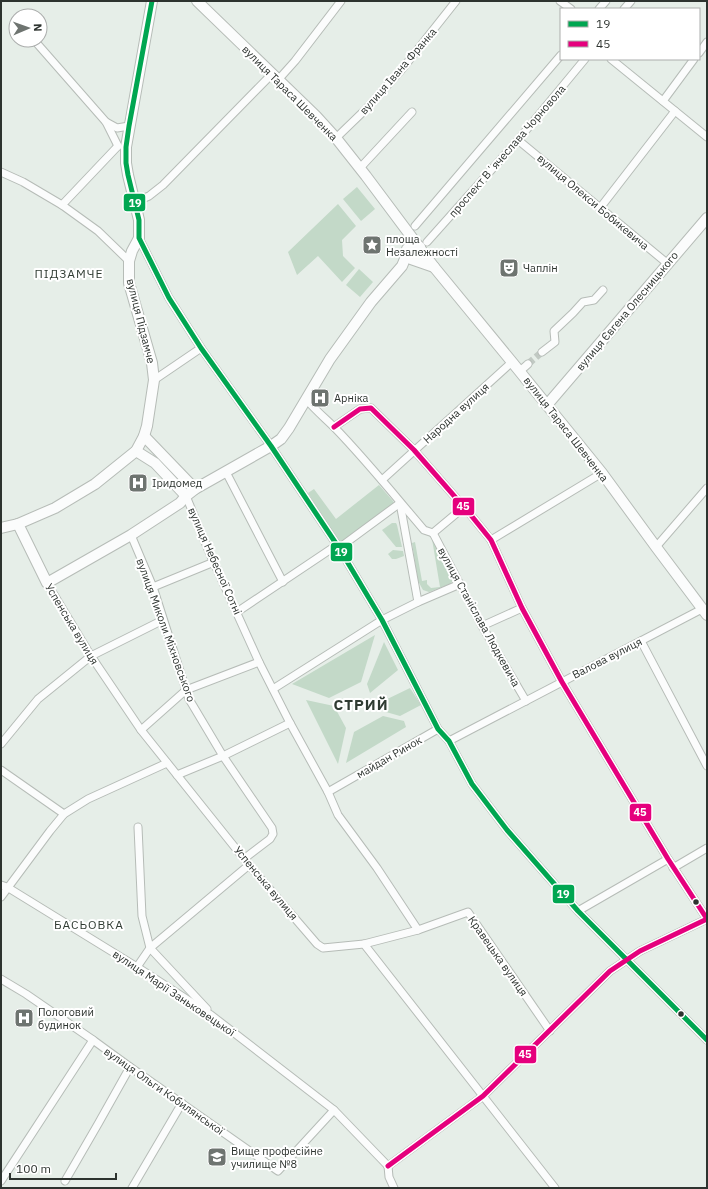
<svg xmlns="http://www.w3.org/2000/svg" width="708" height="1189" font-family="'IBM Plex Sans',sans-serif">
	<style>
		.green { fill: #c3d9c8 }
		.lines { fill: none; stroke-linecap: round; stroke-linejoin: round }
		.street-tunnel { stroke: #c1c9c3; stroke-width: 7; stroke-dasharray: 7 3.5; stroke-linecap: butt }
		.street-casing { stroke: #b6bcb7; stroke-width: 9 }
		.secondary-casing { stroke: #b6bcb7; stroke-width: 12 }
		.street { stroke: #fbfcfc; stroke-width: 7 }
		.secondary { stroke: #fbfcfc; stroke-width: 10 }
		.bus-1-casing { stroke: #fff; stroke-width: 8 }
		.bus-2-casing { stroke: #fff; stroke-width: 8 }
		.bus-1 { stroke: #00a651; stroke-width: 5 }
		.bus-2 { stroke: #e5007d; stroke-width: 5 }
		.bus-dot { fill: #2d332f; stroke: #fff; stroke-width: 1.5 }
		.labels { text-anchor: middle; stroke-width: 4; stroke-linejoin: round; paint-order: stroke }
		.street-label { font-size: 11px; fill: #2d332f; stroke: #fff }
		.poi-label { font-size: 11px; fill: #2d332f; stroke: #fff; text-anchor: start }
		.neighbourhood-label { font-size: 12px; letter-spacing: 1px; fill: #2f3b32; stroke: #fff }
		.district-label { font-size: 15px; font-weight: bold; letter-spacing: 1px; fill: #2f3b32; stroke: #fff }
		.line-badge { stroke: #fff; stroke-width: 1.5 }
		.badge-label { font-size: 11px; text-anchor: middle; font-weight: bold; fill: #fff }
	</style>
	<rect width="100%" height="100%" fill="#e6eee8"/>
	<g class="green">
		<polygon points="357,187 375,209 361,221 343,199"/>
		<polygon points="338,204 356,226 342,240 343,256 355,268 342,282 318,256 297,275 288,252"/>
		<polygon points="359,269 373,282 360,297 346,285"/>
		<polygon points="379,485 393,501 394,503 341,543 339,543 308,493 314,489 336,519"/>
		<polygon points="392,523 396,523 397,525 402,547 396,547 382,530"/>
		<polygon points="432,539 433,539 452,579 452,582 450,584 429,592 423,590 418,581 412,543 415,542 422,581 427,580 427,584 431,588 440,587"/>
		<polygon points="393,550 403,551 404,556 396,559 392,559 388,554"/>
		<polygon points="375,635 361,682 329,698 292,684"/>
		<polygon points="384,642 398,670 370,693 367,684"/>
		<polygon points="410,688 421,705 400,716 379,710 377,704"/>
		<polygon points="306,700 334,706 346,728 338,764"/>
		<polygon points="383,716 404,721 406,727 346,763 354,732"/>
	</g>
	<g class="lines">
		<polyline class="street-tunnel" points="528,364 542,352"/>
		<g class="street-casing">
			<g id="street">
				<polyline points="560,1 571,9"/>
				<polyline points="599,9 606,1"/>
				<polyline points="624,9 631,1"/>
				<polyline points="34,40 106,122 118,146"/>
				<polyline points="699,53 707,42"/>
				<polyline points="611,59 707,137"/>
				<polyline points="278,80 295,61 341,1"/>
				<polyline points="663,101 694,59"/>
				<polyline points="106,122 117,128 129,126"/>
				<polyline points="336,138 366,109 403,68 456,1"/>
				<polyline points="518,140 668,264"/>
				<polyline points="360,168 412,112"/>
				<polyline points="1,172 23,182 62,205 98,231 129,261"/>
				<polyline points="135,202 149,196 163,185 272,74"/>
				<polyline points="62,205 118,146"/>
				<polyline points="600,208 675,111"/>
				<polyline points="415,226 561,55"/>
				<polyline points="139,238 169,298 201,348 271,446 339,548 382,620 438,729 449,741 472,784 507,830 578,911 707,1040"/>
				<polyline points="427,242 518,140 585,59"/>
				<polyline points="542,352 555,342 554,331 573,313 583,302 594,300 603,290"/>
				<polyline points="520,371 528,364"/>
				<polyline points="154,380 201,348"/>
				<path d="M306 399C315 410 325 418 335 428 366 460 395 496 424 530L433 533"/>
				<polyline points="334,427 360,409 371,408 414,450 470,514 491,540 522,608 562,682 668,859 707,919 640,951 610,971 483,1096 388,1166"/>
				<polyline points="226,472 283,582"/>
				<polyline points="382,480 512,362"/>
				<polyline points="186,496 210,554 259,662 290,723 328,792 338,815 377,868 418,930"/>
				<polyline points="400,503 418,602"/>
				<polyline points="433,533 482,626 526,701"/>
				<polyline points="433,533 464,507"/>
				<polyline points="131,535 153,587 189,699 223,756 272,828 273,834 270,839 245,858"/>
				<polyline points="491,540 602,473"/>
				<polyline points="656,547 707,488"/>
				<polyline points="339,548 400,503"/>
				<polyline points="47,583 91,656 141,730 249,865 317,944 323,948 364,944 555,1188"/>
				<polyline points="153,587 214,562"/>
				<polyline points="237,612 337,545"/>
				<polyline points="482,626 522,608"/>
				<polyline points="641,641 707,766"/>
				<polyline points="273,689 382,620 418,602 460,584"/>
				<polyline points="141,730 186,690 259,662"/>
				<polyline points="449,741 702,609"/>
				<polyline points="1,744 38,699 91,656 163,620"/>
				<polyline points="1,770 64,814"/>
				<polyline points="177,775 223,756 290,723"/>
				<polyline points="328,792 438,729"/>
				<polyline points="138,827 142,916 150,948 207,1009"/>
				<polyline points="673,868 707,848"/>
				<polyline points="1,885 7,887 137,967 211,1015 334,1110 388,1166"/>
				<polyline points="1,897 50,831 64,814 88,799 167,763"/>
				<polyline points="578,911 668,859"/>
				<polyline points="364,944 418,930 468,912 550,1031"/>
				<polyline points="137,967 150,948 249,865"/>
				<polyline points="1,979 26,994 93,1040 130,1067 278,1171 334,1110"/>
				<polyline points="388,1166 389,1177 394,1188"/>
				<polyline points="1,1181 93,1040"/>
				<polyline points="65,1181 98,1124 130,1067"/>
				<polyline points="132,1188 182,1103"/>
			</g>
		</g>
		<g class="secondary-casing">
			<g id="secondary">
				<polyline points="197,1 316,116 336,138 366,176 434,267 512,362 602,473 656,547 707,615"/>
				<polyline points="407,249 408,254 411,259 434,267"/>
				<polyline points="547,405 707,218"/>
				<polyline points="144,436 195,489"/>
				<polyline points="136,451 155,463 186,496"/>
				<polyline points="18,524 47,583 131,535 180,503 186,496 195,489 271,446 281,439 289,428 330,359 371,302 402,266 410,247 415,245 420,247"/>
				<polyline points="1,528 18,524 55,508 95,484 136,451 144,436 147,426 154,380 152,363 129,283 129,261 132,251 139,238 139,220 128,175 126,163 126,147 152,1"/>
			</g>
		</g>
		<use href="#street" class="street"/>
		<use href="#secondary" class="secondary"/>
		<g class="bus-1-casing">
			<polyline id="bus-1" points="152,1 129,126 126,147 126,163 128,175 139,220 139,238 169,298 201,348 271,446 339,548 382,620 438,729 449,741 472,784 507,830 578,911 707,1040"/>
		</g>
		<g class="bus-2-casing">
			<polyline id="bus-2" points="334,427 360,409 371,408 414,450 470,514 491,540 522,608 562,682 668,859 707,919 640,951 610,971 483,1096 388,1166"/>
		</g>
		<use href="#bus-1" class="bus-1"/>
		<use href="#bus-2" class="bus-2"/>
	</g>
	<defs>
		<g id="sight-square" transform="scale(1)"><rect x="-9" y="-9" width="18" height="18" rx="4" fill="#6e7470" stroke="#fff"/><path d="M0-6L1.8-2.2L6-1.7L2.9 1.2L3.7 5.4L0 3.3L-3.7 5.4L-2.9 1.2L-6-1.7L-1.8-2.2Z" fill="#fff"/></g>
		<g id="theatre-square" transform="scale(1)"><rect x="-9" y="-9" width="18" height="18" rx="4" fill="#6e7470" stroke="#fff"/><path d="M-5-5.5Q0-4 5-5.5V0Q5 5 0 6Q-5 5-5 0ZM-3.3-2.5H-1v1.5H-3.3ZM1-2.5H3.3v1.5H1ZM-2.8 1Q0 5.5 2.8 1Z" fill="#fff"/></g>
		<g id="hospital-square" transform="scale(1)"><rect x="-9" y="-9" width="18" height="18" rx="4" fill="#6e7470" stroke="#fff"/><path d="M-5-5h3v3.5h4V-5h3V5h-3V1.5h-4V5h-3Z" fill="#fff"/></g>
		<g id="university-square" transform="scale(1)"><rect x="-9" y="-9" width="18" height="18" rx="4" fill="#6e7470" stroke="#fff"/><path d="M0-5L7-2L0 1L-7-2ZM-4 1L0 2.5L4 1V4Q0 6-4 4Z" fill="#fff"/></g>
	</defs>
	<g fill-rule="evenodd">
		<use href="#sight-square" x="372" y="245"/>
		<use href="#theatre-square" x="509" y="268"/>
		<use href="#hospital-square" x="320" y="398"/>
		<use href="#hospital-square" x="138" y="483"/>
		<use href="#hospital-square" x="24" y="1018"/>
		<use href="#university-square" x="217" y="1157"/>
	</g>
	<g class="bus-dot">
		<circle cx="696" cy="902" r="3.5"/>
		<circle cx="681" cy="1014" r="3.5"/>
	</g>
	<g class="labels">
		<g class="street-label">
			<text transform="translate(398 71) rotate(-49)" y="4">вулиця Івана Франка</text>
			<text transform="translate(290 93) rotate(45)" y="4">вулиця Тараса Шевченка</text>
			<text transform="translate(507 151) rotate(-49)" y="4">проспект Вʼячеслава Чорновола</text>
			<text transform="translate(593 202) rotate(40)" y="4">вулиця Олекси Бобикевича</text>
			<text transform="translate(627 311) rotate(-50)" y="4">вулиця Євгена Олесницького</text>
			<text transform="translate(141 321) rotate(76)" y="4">вулиця Підзамче</text>
			<text transform="translate(456 413) rotate(-42)" y="4">Народна вулиця</text>
			<text transform="translate(566 429) rotate(52)" y="4">вулиця Тараса Шевченка</text>
			<text transform="translate(215 561) rotate(66)" y="4">вулиця Небесної Сотні</text>
			<text transform="translate(479 617) rotate(61)" y="4">вулиця Станіслава Людкевича</text>
			<text transform="translate(72 624) rotate(59)" y="4">Успенська вулиця</text>
			<text transform="translate(166 630) rotate(70)" y="4">вулиця Миколи Міхновського</text>
			<text transform="translate(607 658) rotate(-27)" y="4">Валова вулиця</text>
			<text transform="translate(389 757) rotate(-30)" y="4">майдан Ринок</text>
			<text transform="translate(266 883) rotate(50)" y="4">Успенська вулиця</text>
			<text transform="translate(498 956) rotate(55)" y="4">Кравецька вулиця</text>
			<text transform="translate(174 993) rotate(34)" y="4">вулиця Марії Заньковецької</text>
			<text transform="translate(164 1091) rotate(35)" y="4">вулиця Ольги Кобилянської</text>
		</g>
		<g class="poi-label">
			<text x="386" y="243">площа<tspan x="386" dy="13">Незалежності</tspan></text>
			<text x="523" y="272">Чаплін</text>
			<text x="334" y="402">Арніка</text>
			<text x="152" y="487">Іридомед</text>
			<text x="38" y="1016">Пологовий<tspan x="38" dy="13">будинок</tspan></text>
			<text x="231" y="1155">Вище професійне<tspan x="231" dy="13">училище №8</tspan></text>
		</g>
		<g class="neighbourhood-label">
			<text x="69" y="278">ПІДЗАМЧЕ</text>
			<text x="89" y="929">БАСЬОВКА</text>
		</g>
		<g class="district-label">
			<text x="361" y="710">СТРИЙ</text>
		</g>
	</g>
	<g class="line-badge">
		<rect x="123" y="193" width="23" height="19" rx="4" fill="#00a651"/>
		<rect x="452" y="497" width="23" height="19" rx="4" fill="#e5007d"/>
		<rect x="330" y="542" width="23" height="20" rx="4" fill="#00a651"/>
		<rect x="629" y="803" width="23" height="19" rx="4" fill="#e5007d"/>
		<rect x="552" y="884" width="23" height="20" rx="4" fill="#00a651"/>
		<rect x="514" y="1045" width="23" height="19" rx="4" fill="#e5007d"/>
	</g>
	<g class="badge-label">
		<text x="135" y="207">19</text>
		<text x="463" y="510">45</text>
		<text x="341" y="556">19</text>
		<text x="640" y="816">45</text>
		<text x="563" y="898">19</text>
		<text x="525" y="1058">45</text>
	</g>
	<rect width="708" height="1189" fill="none" stroke="#2d332f" stroke-width="4"/>
	<rect x="560" y="8" width="140" height="52" fill="#ffffff" stroke="#abadac"/>
	<rect x="568" y="21" width="20" height="6" fill="#00a651" stroke="#abadac"/>
	<text x="596" y="28" font-size="12" fill="#2d332f">19</text>
	<rect x="568" y="41" width="20" height="6" fill="#e5007d" stroke="#abadac"/>
	<text x="596" y="48" font-size="12" fill="#2d332f">45</text>
	<g transform="translate(28 28) rotate(88)"><circle r="19" fill="#ffffff" stroke="#abadac"/>
	<path d="M0-3L7 15L0 10L-7 15Z" fill="#6e7470"/>
	<text y="-6" font-size="11" font-weight="bold" text-anchor="middle" fill="#2d332f">N</text>
	</g>
	<path d="M10 1173v6h106v-6" fill="none" stroke="#2d332f" stroke-width="2"/>
	<text x="16" y="1173" font-size="12" fill="#2d332f" stroke="#ffffff" stroke-width="3" paint-order="stroke">100 m</text>
</svg>
